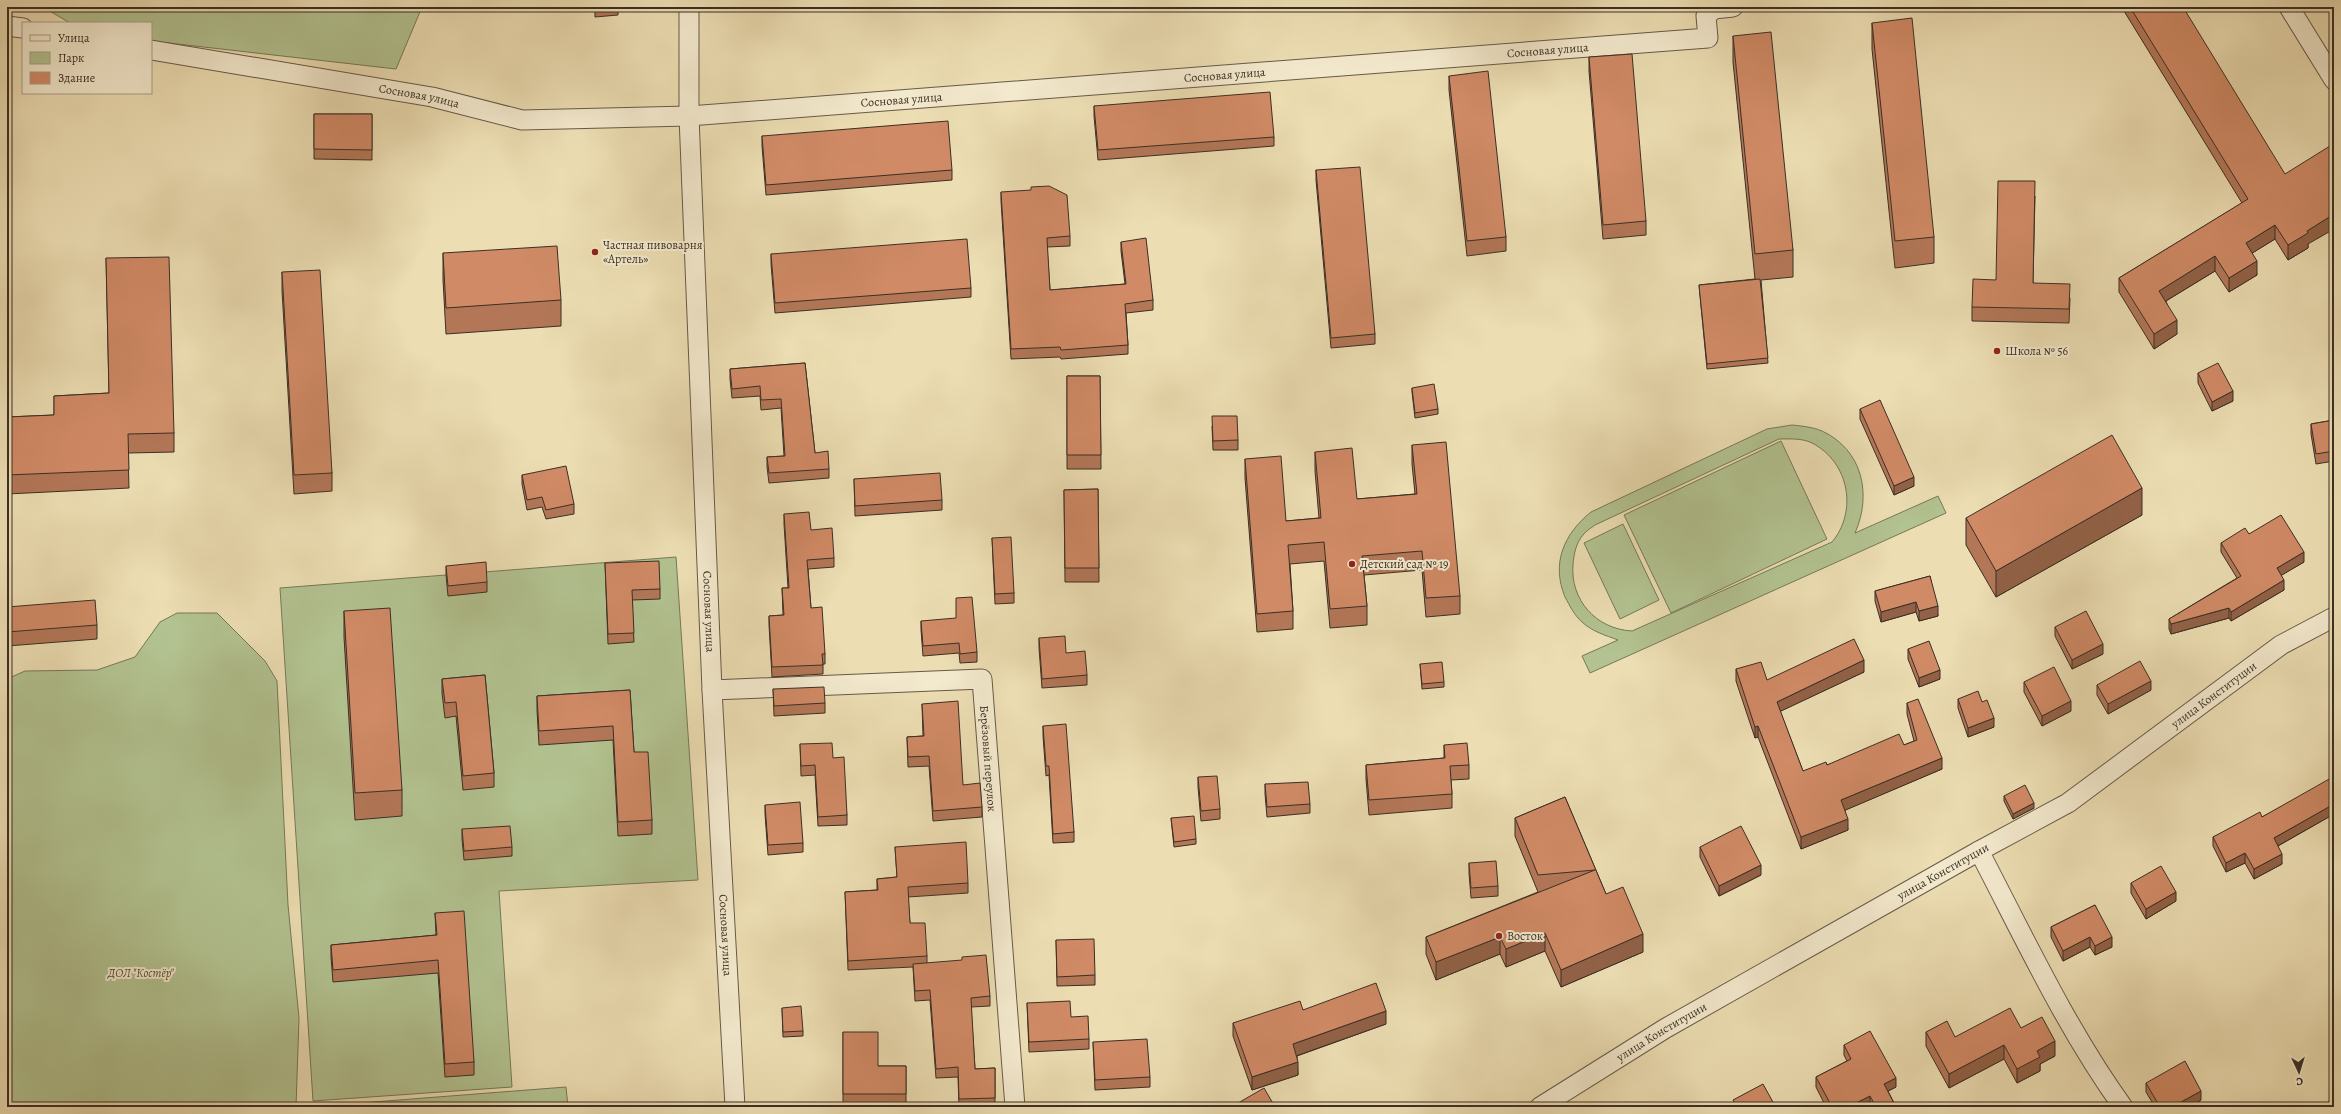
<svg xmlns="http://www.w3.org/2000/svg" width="2341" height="1114" font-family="Alegreya,serif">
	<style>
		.green { fill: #b2c290; stroke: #76785a; fill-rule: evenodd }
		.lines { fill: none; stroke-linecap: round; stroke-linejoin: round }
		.street-casing { stroke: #675a48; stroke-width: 21 }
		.street { stroke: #f3e9cd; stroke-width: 19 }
		.wall { fill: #b37758; stroke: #3b2f24 }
		.shaded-wall { fill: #926147; stroke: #3b2f24 }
		.building { fill: #d08a66; stroke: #3b2f24 }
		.poi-dot { fill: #8f2418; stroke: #f3e9cd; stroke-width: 1.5 }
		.labels { text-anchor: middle; stroke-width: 4; stroke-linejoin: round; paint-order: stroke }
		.street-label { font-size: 12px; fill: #3b2f24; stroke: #f3e9cd }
		.poi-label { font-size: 12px; fill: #3b2f24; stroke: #f3e9cd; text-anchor: start }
		.park-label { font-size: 12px; font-style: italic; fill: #534c3a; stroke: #f3e9cd }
	</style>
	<rect width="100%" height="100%" fill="#ecddb2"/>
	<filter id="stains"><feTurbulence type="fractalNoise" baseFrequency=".005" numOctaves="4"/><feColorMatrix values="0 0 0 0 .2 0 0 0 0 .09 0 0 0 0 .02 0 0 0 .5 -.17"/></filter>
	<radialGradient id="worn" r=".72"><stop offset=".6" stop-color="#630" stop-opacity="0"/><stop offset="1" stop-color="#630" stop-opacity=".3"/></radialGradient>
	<g class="green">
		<polygon points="43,7 422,7 396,69 151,41 151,23 70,23"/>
		<path d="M1792 425C1801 426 1813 427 1822 431 1863 450 1872 495 1855 533L1938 496 1946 513 1590 673 1582 656 1618 640C1605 635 1593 632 1582 622 1574 615 1570 606 1565 597 1551 563 1564 534 1591 512L1767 429ZM1779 439C1790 439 1802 438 1812 443 1849 462 1858 511 1832 542L1632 631C1596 629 1570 600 1573 564 1574 554 1576 543 1583 535 1586 531 1591 528 1595 525Z"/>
		<polygon points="1781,441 1827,539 1671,613 1624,515"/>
		<polygon points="1623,524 1659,600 1620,619 1584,543"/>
		<polygon points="676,557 698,880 499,891 512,1087 313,1101 280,588"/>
		<polygon points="177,613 217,613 265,661 277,681 288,905 299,1018 296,1107 7,1107 7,679 25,671 97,670 135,657 160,622"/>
		<polygon points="566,1087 568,1107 309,1107"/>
	</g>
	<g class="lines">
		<g class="street-casing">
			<g id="street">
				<path id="s1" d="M689 7V116L712 690 735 1107"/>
				<polyline points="2289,7 2334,80"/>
				<polyline points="7,26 23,28"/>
				<path id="s2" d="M151 50 432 97 522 120 689 116 1708 38 1706 16 1714 9 1733 7"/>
				<path id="s3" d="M712 690 982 679 1015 1107"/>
				<path d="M1979 851C2024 937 2066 1028 2123 1107"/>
				<path id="s4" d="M1540 1107 1666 1028 1979 851 2068 803 2281 645 2334 617"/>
			</g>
		</g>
		<use href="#street" class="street"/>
	</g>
	<g class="wall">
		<polygon points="595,7 618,7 618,15 595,17"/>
		<polygon points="2124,7 2183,7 2308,244 2308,248 2288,260 2275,239 2252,253 2257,275 2229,292 2215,271 2166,301 2177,334 2154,349 2119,292 2119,278 2242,203 2124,11"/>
		<polygon points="1872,23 1934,237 1934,263 1895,268 1872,49"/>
		<polygon points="1733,36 1793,250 1793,277 1761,280 1768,363 1707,369 1699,285 1755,279 1733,62"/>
		<polygon points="1589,57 1646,221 1646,235 1603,239 1589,71"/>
		<polygon points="1449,76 1506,237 1506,251 1467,256 1449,90"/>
		<polygon points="1094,106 1274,137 1274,146 1098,160 1094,116"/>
		<polygon points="314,114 372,114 372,160 314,159"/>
		<polygon points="762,136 952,170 952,180 766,195 762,146"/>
		<polygon points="1316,170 1375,334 1375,344 1331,348 1316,180"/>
		<polygon points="1001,192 1070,236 1070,246 1047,247 1050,290 1125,284 1121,251 1121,242 1153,300 1153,310 1126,313 1128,345 1128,354 1061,359 1060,357 1011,359 1001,201"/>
		<polygon points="2035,196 2033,283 2070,298 2069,323 1972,321 1972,307 1996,280"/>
		<polygon points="443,253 561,300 561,326 446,334 443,280"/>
		<polygon points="771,254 971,288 971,297 775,313 771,264"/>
		<polygon points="106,258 174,433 174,452 128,453 129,488 7,494 7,417 54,415 54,396 109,393"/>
		<polygon points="282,272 332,473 332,491 294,494 282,291"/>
		<polygon points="805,363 815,453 829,469 829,478 769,483 767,467 767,457 784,456 781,408 761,410 760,396 732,398 730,379 730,369"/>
		<polygon points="2198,373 2233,401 2212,411 2198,383"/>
		<polygon points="1067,376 1100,376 1101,469 1067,469"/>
		<polygon points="1412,388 1438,409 1438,414 1415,418 1412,392"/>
		<polygon points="1860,409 1914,486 1894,495 1860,419"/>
		<polygon points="2334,420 2334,461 2316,464 2311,434 2311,424"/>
		<polygon points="1212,426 1238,440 1238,450 1213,450"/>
		<polygon points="1412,445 1460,596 1460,614 1426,617 1422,570 1364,575 1367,606 1367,625 1330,628 1324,561 1290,564 1293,611 1293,629 1257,632 1245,478 1245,459 1286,521 1319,518 1315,471 1315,452 1357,499 1415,494 1412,464"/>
		<polygon points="522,475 574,504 574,514 546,519 542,507 527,510 522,484"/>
		<polygon points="854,479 942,500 942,510 855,516"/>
		<polygon points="1098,489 1099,582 1065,582 1064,490"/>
		<polygon points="784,514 811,530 834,558 834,567 808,569 811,608 825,654 825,664 823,664 823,674 772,677 769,625 769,616 783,615 782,588 788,588 784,524"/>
		<polygon points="2142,515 1996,597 1966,545 1966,518"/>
		<polygon points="2249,534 2304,562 2281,575 2284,590 2231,621 2229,618 2171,634 2169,629 2169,619 2237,578 2221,552 2221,543"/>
		<polygon points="992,538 1014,593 1014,603 995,604"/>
		<polygon points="605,563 660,589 660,599 632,600 634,642 608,644"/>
		<polygon points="446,566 487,582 487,592 448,596 446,575"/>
		<polygon points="1930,576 1938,616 1919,621 1916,612 1881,622 1875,601 1875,591"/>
		<polygon points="7,607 97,625 97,639 7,646"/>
		<polygon points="344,611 402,790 402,816 355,820 344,637"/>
		<polygon points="921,621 977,652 977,662 960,663 959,653 923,656 921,630"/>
		<polygon points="2055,627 2103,654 2072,669 2055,636"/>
		<polygon points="1039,638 1066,653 1087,675 1087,685 1042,688 1039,648"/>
		<polygon points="1908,649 1940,679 1919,687 1908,659"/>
		<polygon points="1420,664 1444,682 1444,687 1422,689"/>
		<polygon points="1736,669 1767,680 1864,672 1780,711 1803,771 1904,745 1914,741 1907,714 1907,703 1942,769 1845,810 1848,830 1801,849 1758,737 1755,738 1736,681"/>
		<polygon points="485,675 494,773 494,787 463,790 456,716 445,718 442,693 442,679"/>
		<polygon points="2024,682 2071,711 2042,726 2024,692"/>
		<polygon points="2097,685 2151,690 2108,714 2097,695"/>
		<polygon points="773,689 825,703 825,713 774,716"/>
		<polygon points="630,690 634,752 652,820 652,834 618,836 613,740 539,745 537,710 537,696"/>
		<polygon points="1958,699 1994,727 1968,737 1958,708"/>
		<polygon points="922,704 963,785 982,807 982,817 933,821 929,766 908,767 907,737 923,736"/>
		<polygon points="1043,726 1074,832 1074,842 1053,843 1049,775 1046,776 1043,736"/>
		<polygon points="800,744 833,758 847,815 847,825 818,826 815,775 801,776"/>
		<polygon points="1444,745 1469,765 1469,779 1451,780 1452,794 1452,808 1369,815 1366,779 1366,765 1444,758"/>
		<polygon points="1198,777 1220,809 1220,819 1201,821 1198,787"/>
		<polygon points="2334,779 2334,814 2278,846 2282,864 2254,879 2245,863 2226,872 2213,846 2213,837 2262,817"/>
		<polygon points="1265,784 1310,804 1310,813 1267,817 1265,794"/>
		<polygon points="2004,796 2034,808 2013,819 2004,801"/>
		<polygon points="1565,797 1606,894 1643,952 1561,987 1545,951 1506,967 1500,954 1436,980 1426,954 1426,937 1538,892 1515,836 1515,818"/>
		<polygon points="765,805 803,843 803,852 768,855 765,814"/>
		<polygon points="1171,818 1196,839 1196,844 1174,847"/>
		<polygon points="462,829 512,847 512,856 464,860 462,839"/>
		<polygon points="895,847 968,883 968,893 908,897 910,923 927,956 927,963 990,996 990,1006 971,1007 975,1069 995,1068 995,1107 959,1107 958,1077 936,1078 930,1000 915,1001 913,967 848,970 845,892 877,890 877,879 897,877"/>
		<polygon points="1700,847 1761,875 1719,896 1700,857"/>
		<polygon points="1469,863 1498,886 1498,896 1471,898 1469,873"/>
		<polygon points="2131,883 2176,901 2146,919 2131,893"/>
		<polygon points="2095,905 2112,947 2095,955 2090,947 2063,961 2051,937 2051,927"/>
		<polygon points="435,913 474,1062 474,1075 445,1077 438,973 333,982 331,957 331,945 436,935"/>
		<polygon points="1056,940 1095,975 1095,985 1057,986"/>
		<polygon points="1027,1003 1071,1017 1089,1039 1089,1049 1029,1052"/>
		<polygon points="782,1008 803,1031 803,1036 783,1037"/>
		<polygon points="1303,1010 1386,1024 1297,1056 1298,1075 1252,1090 1233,1036 1233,1023"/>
		<polygon points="2021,1028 2055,1056 2040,1064 2040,1071 2017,1083 2004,1059 1949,1088 1926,1046 1926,1032 1955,1037"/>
		<polygon points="843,1032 878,1066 906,1066 906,1103 843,1104"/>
		<polygon points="1093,1042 1150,1077 1150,1087 1095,1090"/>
		<polygon points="1844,1045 1896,1087 1888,1091 1896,1107 1871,1107 1870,1105 1866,1107 1826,1107 1816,1087 1816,1077 1847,1061 1844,1055"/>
		<polygon points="2146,1083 2201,1100 2189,1107 2155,1107 2146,1092"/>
	</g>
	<g class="shaded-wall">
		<polygon points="2334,214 2334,229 2308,244 2308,248 2288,260 2288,245 2307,231"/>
		<polygon points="2275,225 2275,239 2246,257 2246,243"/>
		<polygon points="2215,256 2215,271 2159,305 2159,291"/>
		<polygon points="2257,261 2257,275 2229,292 2229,278"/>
		<polygon points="2177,320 2177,334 2154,349 2154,334"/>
		<polygon points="2233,391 2233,401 2212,411 2212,402"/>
		<polygon points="1914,477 1914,486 1894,495 1894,486"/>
		<polygon points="2142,488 2142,515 1996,597 1996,571"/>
		<polygon points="2304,552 2304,562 2277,578 2277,568"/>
		<polygon points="2284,580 2284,590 2231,621 2231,612"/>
		<polygon points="1916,602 1916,612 1881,622 1881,612"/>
		<polygon points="1938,606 1938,616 1919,621 1919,611"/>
		<polygon points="2229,608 2229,618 2171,634 2171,624"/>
		<polygon points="2103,644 2103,654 2072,669 2072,660"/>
		<polygon points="1864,660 1864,672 1777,713 1777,702"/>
		<polygon points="1940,670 1940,679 1919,687 1919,678"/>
		<polygon points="2151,681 2151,690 2108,714 2108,704"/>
		<polygon points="2071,701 2071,711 2042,726 2042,716"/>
		<polygon points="1994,718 1994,727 1968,737 1968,728"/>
		<polygon points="1758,726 1758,737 1755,738 1755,727"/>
		<polygon points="1942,758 1942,769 1841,812 1841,800"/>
		<polygon points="2034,803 2034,808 2013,819 2013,814"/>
		<polygon points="2334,804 2334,814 2274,848 2274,838"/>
		<polygon points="1848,819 1848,830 1801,849 1801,837"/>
		<polygon points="2245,853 2245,863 2226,872 2226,863"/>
		<polygon points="2282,854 2282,864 2254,879 2254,869"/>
		<polygon points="1761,865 1761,875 1719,896 1719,886"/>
		<polygon points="2176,892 2176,901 2146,919 2146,909"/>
		<polygon points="1545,933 1545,951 1506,967 1506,949"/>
		<polygon points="1643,934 1643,952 1561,987 1561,970"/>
		<polygon points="1500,937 1500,954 1436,980 1436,962"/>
		<polygon points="2090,937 2090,947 2063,961 2063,951"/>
		<polygon points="2112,937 2112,947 2095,955 2095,946"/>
		<polygon points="1386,1011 1386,1024 1293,1057 1293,1044"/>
		<polygon points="2055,1041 2055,1056 2040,1064 2040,1071 2017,1083 2017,1069 2037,1051"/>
		<polygon points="2004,1045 2004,1059 1949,1088 1949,1074"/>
		<polygon points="1298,1062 1298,1075 1252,1090 1252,1077"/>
		<polygon points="1896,1078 1896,1087 1884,1093 1884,1084"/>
		<polygon points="2201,1091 2201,1100 2189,1107 2172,1107"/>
		<polygon points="1870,1096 1870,1105 1866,1107 1848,1107"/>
		<polygon points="1774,1104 1774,1107 1768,1107"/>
	</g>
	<g class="building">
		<polygon points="2130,7 2183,7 2285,174 2330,146 2334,152 2334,214 2307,231 2308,233 2288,245 2275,225 2246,243 2257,261 2229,278 2215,256 2159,291 2177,320 2154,334 2119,278 2248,199"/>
		<polygon points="1912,18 1934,237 1895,241 1872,23"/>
		<polygon points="1771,32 1793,250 1755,254 1733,36"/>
		<polygon points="1632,54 1646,221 1603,225 1589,57"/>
		<polygon points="1488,71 1506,237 1467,241 1449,76"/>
		<polygon points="1270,92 1274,137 1098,150 1094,106"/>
		<polygon points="314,114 372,114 372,150 314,149"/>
		<polygon points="948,121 952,170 766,185 762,136"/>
		<polygon points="1360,167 1375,334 1331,338 1316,170"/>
		<polygon points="1998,181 2035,181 2033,283 2070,284 2069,309 1972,307 1973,279 1996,280"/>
		<polygon points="1049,186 1067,195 1070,236 1047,238 1050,290 1126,284 1121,242 1146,238 1153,300 1125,304 1128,345 1061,350 1060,347 1011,349 1001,192 1031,190 1031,187"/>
		<polygon points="967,239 971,288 775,303 771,254"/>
		<polygon points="557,246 561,300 446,308 443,253"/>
		<polygon points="169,257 174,433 128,434 129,470 7,475 7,417 54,415 54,396 109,393 106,258"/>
		<polygon points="320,270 332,473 294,475 282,272"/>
		<polygon points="1760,279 1768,358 1707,364 1699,285"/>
		<polygon points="805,363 815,453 828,451 829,469 769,473 767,457 785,456 781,399 761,400 760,386 732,389 730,369"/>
		<polygon points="2218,363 2233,391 2212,402 2198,373"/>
		<polygon points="1067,376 1100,376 1101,455 1067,455"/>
		<polygon points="1434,384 1438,409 1415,413 1412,388"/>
		<polygon points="1880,400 1914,477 1894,486 1860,409"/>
		<polygon points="1212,416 1237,416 1238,440 1213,441"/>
		<polygon points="2334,420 2334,451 2316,454 2311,424"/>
		<polygon points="2112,435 2142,488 1996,571 1966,518"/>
		<polygon points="1446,442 1460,596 1426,598 1422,551 1362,556 1367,606 1330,609 1324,542 1288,545 1293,611 1257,614 1245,459 1281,456 1286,521 1321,518 1315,452 1352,448 1357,499 1417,494 1412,445"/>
		<polygon points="566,466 574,504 546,510 542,497 527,500 522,475"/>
		<polygon points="940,473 942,500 855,506 854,479"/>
		<polygon points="1098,489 1099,568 1065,568 1064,490"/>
		<polygon points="809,512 811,530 832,528 834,558 807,560 811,608 822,607 825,654 822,654 823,665 772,667 769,616 784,615 782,588 789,588 784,514"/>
		<polygon points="2281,515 2304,552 2277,568 2284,580 2231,612 2229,608 2171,624 2169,619 2241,576 2221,543 2245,528 2249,534"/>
		<polygon points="1011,537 1014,593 995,594 992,538"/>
		<polygon points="659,561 660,589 632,590 634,633 608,634 605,563"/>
		<polygon points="486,562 487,582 448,586 446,566"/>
		<polygon points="1930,576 1938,606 1919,611 1916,602 1881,612 1875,591"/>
		<polygon points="972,597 977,652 960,654 959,643 923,646 921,621 956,618 956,598"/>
		<polygon points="95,600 97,625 7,632 7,607"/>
		<polygon points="390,608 402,790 355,793 344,611"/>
		<polygon points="2086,611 2103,644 2072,660 2055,627"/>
		<polygon points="1065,636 1066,653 1085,651 1087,675 1042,679 1039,638"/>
		<polygon points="1854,639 1864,660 1777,702 1803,771 1826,762 1827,765 1899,734 1904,745 1917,740 1907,703 1918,699 1942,758 1841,800 1848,819 1801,837 1758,726 1755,727 1736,669 1761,662 1767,680"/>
		<polygon points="1929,641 1940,670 1919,678 1908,649"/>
		<polygon points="2140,661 2151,681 2108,704 2097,685"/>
		<polygon points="1442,662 1444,682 1422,684 1420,664"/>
		<polygon points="2054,667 2071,701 2042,716 2024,682"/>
		<polygon points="485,675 494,773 463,776 456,702 445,703 442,679"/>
		<polygon points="824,687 825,703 774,706 773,689"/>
		<polygon points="630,690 634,752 648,752 652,820 618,822 613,726 539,731 537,696"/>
		<polygon points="1978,691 1982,702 1987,700 1994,718 1968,728 1958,699"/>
		<polygon points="958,701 963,785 980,783 982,807 933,811 929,756 908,757 907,737 924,736 922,704"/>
		<polygon points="1066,724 1074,832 1053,834 1049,766 1046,766 1043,726"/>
		<polygon points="832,743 833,758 844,757 847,815 818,817 815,765 801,766 800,744"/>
		<polygon points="1467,743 1469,765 1450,766 1452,794 1369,800 1366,765 1445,758 1444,745"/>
		<polygon points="1217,776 1220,809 1201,811 1198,777"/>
		<polygon points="2331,778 2333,780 2334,779 2334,804 2274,838 2282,854 2254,869 2245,853 2226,863 2213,837 2260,812 2262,817"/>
		<polygon points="1308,782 1310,804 1267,807 1265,784"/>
		<polygon points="2025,785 2034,803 2013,814 2004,796"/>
		<polygon points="1565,797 1606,894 1623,887 1643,934 1561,970 1545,933 1506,949 1500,937 1436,962 1426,937 1595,870 1538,875 1515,818"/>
		<polygon points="800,802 803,843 768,845 765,805"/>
		<polygon points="1194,816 1196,839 1174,842 1171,818"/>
		<polygon points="510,826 512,847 464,851 462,829"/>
		<polygon points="1741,826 1761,865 1719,886 1700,847"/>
		<polygon points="966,842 968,883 908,887 910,923 925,923 927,956 848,961 845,892 878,890 877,879 897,877 895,847"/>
		<polygon points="1496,861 1498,886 1471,888 1469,863"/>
		<polygon points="2161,866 2176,892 2146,909 2131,883"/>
		<polygon points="2095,905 2112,937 2095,946 2090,937 2063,951 2051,927"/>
		<polygon points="464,911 474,1062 445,1064 438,960 333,970 331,945 437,935 435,913"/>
		<polygon points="1094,939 1095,975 1057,977 1056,940"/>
		<polygon points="986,955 990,996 971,998 975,1069 995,1068 995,1098 959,1099 958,1067 936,1069 930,990 915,991 913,964 962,960 962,957"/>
		<polygon points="1376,983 1386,1011 1293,1044 1298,1062 1252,1077 1233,1023 1300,1001 1303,1010"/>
		<polygon points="1070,1001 1071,1017 1088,1016 1089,1039 1029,1042 1027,1003"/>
		<polygon points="801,1006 803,1031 783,1032 782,1008"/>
		<polygon points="2010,1008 2021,1028 2042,1017 2055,1041 2037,1051 2040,1057 2017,1069 2004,1045 1949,1074 1926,1032 1947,1021 1955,1037"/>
		<polygon points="1870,1031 1896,1078 1884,1084 1896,1107 1876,1107 1870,1096 1848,1107 1832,1107 1816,1077 1851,1059 1844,1045"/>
		<polygon points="843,1032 878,1032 878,1066 906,1066 906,1094 843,1094"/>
		<polygon points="1147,1039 1150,1077 1095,1080 1093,1042"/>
		<polygon points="2185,1061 2201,1091 2172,1107 2160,1107 2146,1083"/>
		<polygon points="1763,1084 1774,1104 1768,1107 1729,1107 1735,1104 1733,1100"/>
		<polygon points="1264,1088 1275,1107 1233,1107 1233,1106"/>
		<polygon points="2330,1101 2333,1107 2319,1107"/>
	</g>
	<g class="poi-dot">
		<circle cx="595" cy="252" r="4"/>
		<circle cx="1997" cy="351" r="4"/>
		<circle cx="1352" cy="564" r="4"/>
		<circle cx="1499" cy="936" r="4"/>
	</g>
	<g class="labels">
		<g class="street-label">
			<text dy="4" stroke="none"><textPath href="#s2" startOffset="1406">Сосновая улица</textPath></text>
			<text dy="4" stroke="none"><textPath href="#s2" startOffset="1082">Сосновая улица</textPath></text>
			<text dy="4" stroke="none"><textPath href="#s2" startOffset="272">Сосновая улица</textPath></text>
			<text dy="4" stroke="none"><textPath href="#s2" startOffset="758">Сосновая улица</textPath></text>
			<text dy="4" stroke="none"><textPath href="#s1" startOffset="605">Сосновая улица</textPath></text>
			<text dy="4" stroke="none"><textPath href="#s4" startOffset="791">улица Конституции</textPath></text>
			<text dy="4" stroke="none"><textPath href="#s3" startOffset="350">Берёзовый переулок</textPath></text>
			<text dy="4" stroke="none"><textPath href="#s4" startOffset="467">улица Конституции</textPath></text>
			<text dy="4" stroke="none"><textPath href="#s1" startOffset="929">Сосновая улица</textPath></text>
			<text dy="4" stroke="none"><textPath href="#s4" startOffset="143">улица Конституции</textPath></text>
		</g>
		<g class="poi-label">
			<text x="603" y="249">Частная пивоварня<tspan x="603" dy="14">«Артель»</tspan></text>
			<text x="2005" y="355">Школа № 56</text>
			<text x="1360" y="568">Детский сад № 19</text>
			<text x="1507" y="940">Восток</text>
		</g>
		<g class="park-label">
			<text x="141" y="977">ДОЛ "Костёр"</text>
		</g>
	</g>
	<rect width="2341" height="1114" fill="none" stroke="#ecddb2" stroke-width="24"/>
	<rect x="8" y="8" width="2325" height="1098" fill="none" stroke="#3b2f24" stroke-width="2"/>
	<rect x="12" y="12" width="2317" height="1090" fill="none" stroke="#3b2f24"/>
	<rect x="22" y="22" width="130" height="72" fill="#f3e9cd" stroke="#a99f89"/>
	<rect x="30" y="35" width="20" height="6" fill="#f3e9cd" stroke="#a99f89"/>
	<text x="58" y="42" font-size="12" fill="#3b2f24">Улица</text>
	<rect x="30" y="52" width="20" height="12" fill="#b2c290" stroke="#a99f89"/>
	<text x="58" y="62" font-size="12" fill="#3b2f24">Парк</text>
	<rect x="30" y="72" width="20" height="12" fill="#d08a66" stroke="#a99f89"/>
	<text x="58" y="82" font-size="12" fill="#3b2f24">Здание</text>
	<g transform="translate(2299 1072) rotate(176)" stroke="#f3e9cd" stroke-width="3" paint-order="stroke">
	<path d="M0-3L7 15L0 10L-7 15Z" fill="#3b2f24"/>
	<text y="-6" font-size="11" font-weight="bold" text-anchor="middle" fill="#3b2f24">С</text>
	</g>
	<rect width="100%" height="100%" filter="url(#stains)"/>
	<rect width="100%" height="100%" fill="url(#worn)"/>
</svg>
